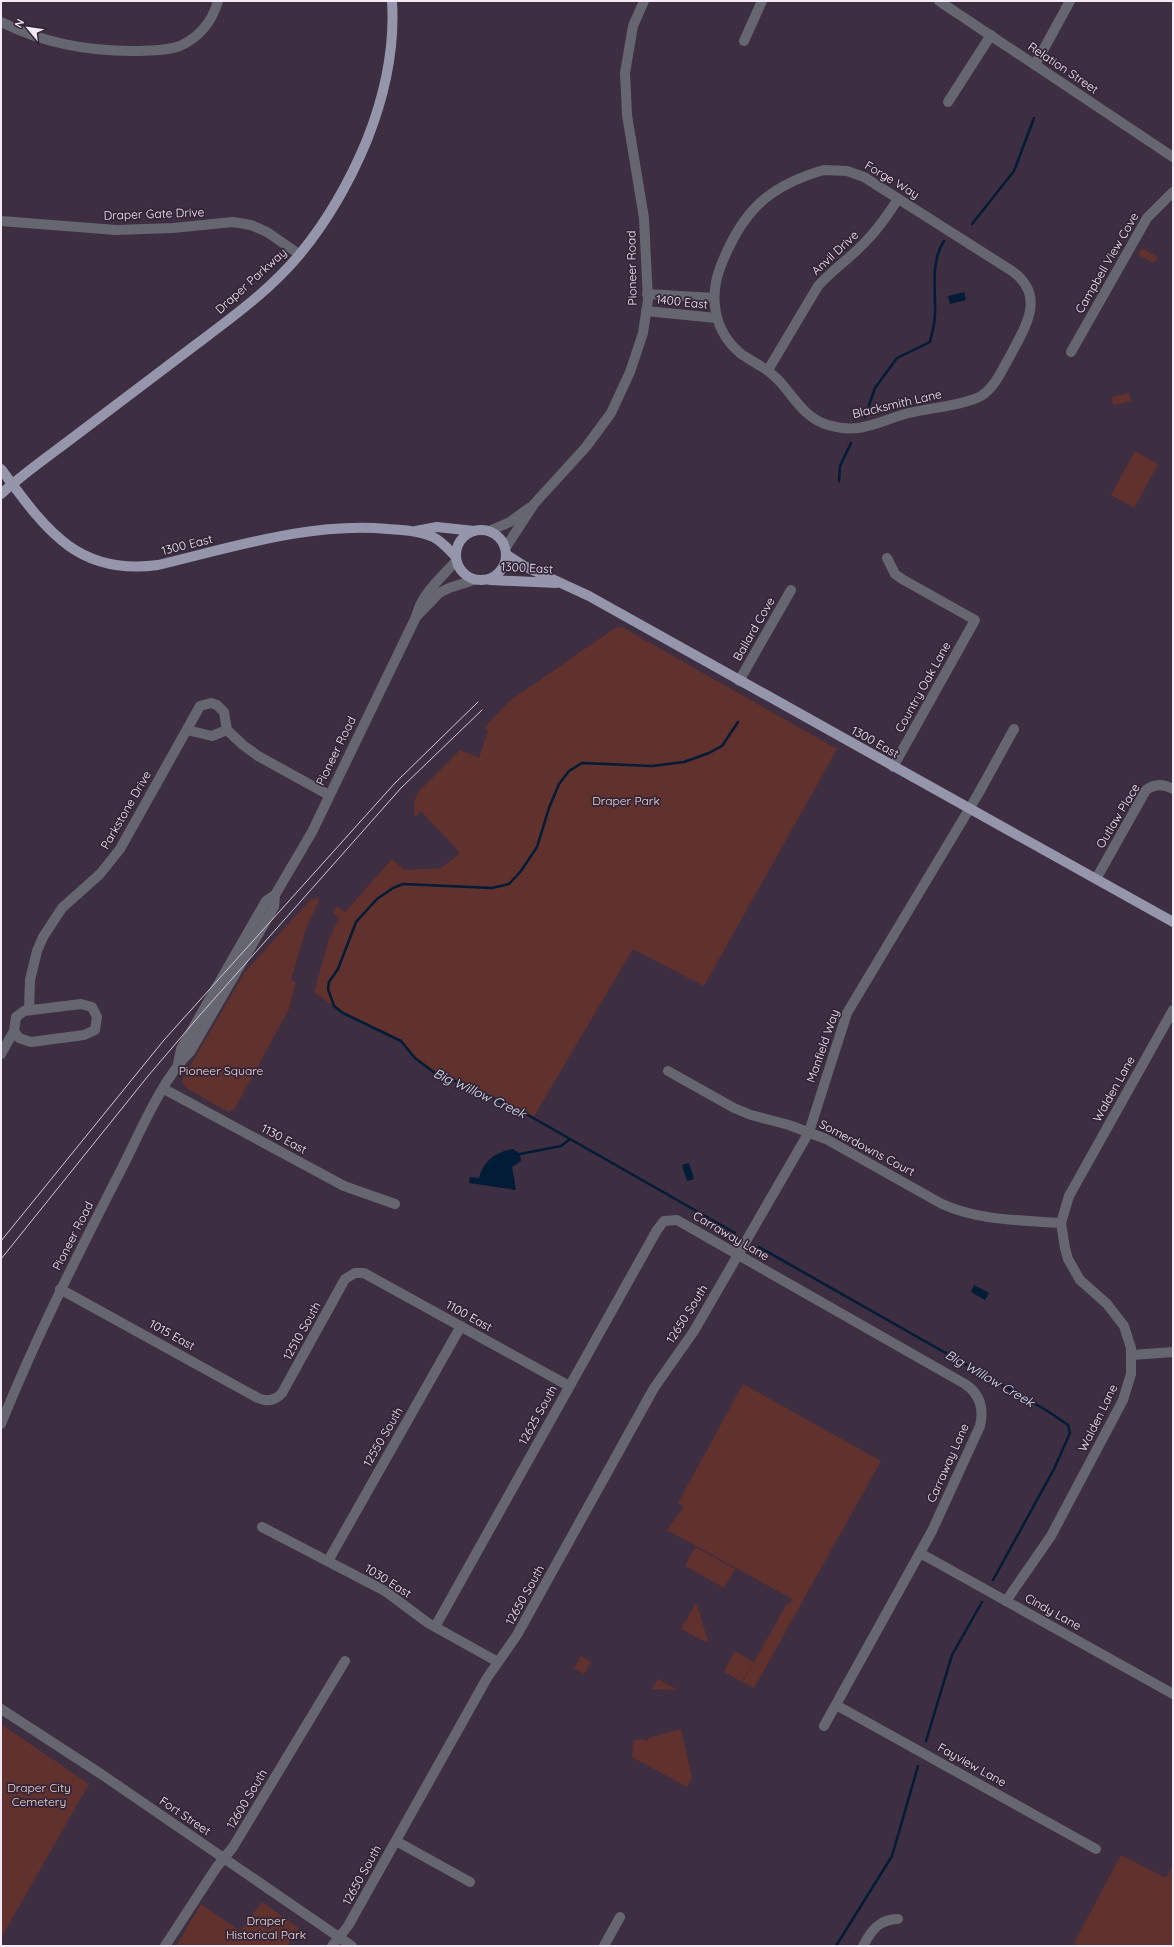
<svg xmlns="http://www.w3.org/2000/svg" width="1174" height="1947" font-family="Quicksand,sans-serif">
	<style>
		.green { fill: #60312d }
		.water { fill: #021b36 }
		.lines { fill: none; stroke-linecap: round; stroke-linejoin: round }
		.stream { stroke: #021b36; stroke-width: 2.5 }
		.minor { stroke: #666671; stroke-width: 10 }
		.major { stroke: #9596ac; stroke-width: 10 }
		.tram { stroke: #d2c8d5; stroke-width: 1 }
		.labels { text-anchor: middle; stroke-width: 3.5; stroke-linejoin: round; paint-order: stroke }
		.street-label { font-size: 12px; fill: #f3eaf6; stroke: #332537 }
		.park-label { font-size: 12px; fill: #f0d9d6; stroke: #332537 }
		.water-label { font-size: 13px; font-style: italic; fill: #d6e4f4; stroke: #332537 }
	</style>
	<rect width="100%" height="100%" fill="#3d2e41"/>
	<g class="green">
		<polygon points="1142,248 1158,257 1154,263 1138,255"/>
		<polygon points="1129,393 1131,401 1113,405 1112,397"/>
		<polygon points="1135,451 1158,464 1134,508 1111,495"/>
		<path d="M622 627 837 749 704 986 633 949 533 1118 462 1083 439 1076 415 1058 401 1041 343 1013 314 992 329 939 339 917 333 913 337 906 345 912 392 859 404 870 441 868 460 853 421 811 415 817 414 815V802L418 792 460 750 479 758 488 730 485 728C490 720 502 710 508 702L615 628Z"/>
		<polygon points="317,898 320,899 306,929 291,980 296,982 289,1009 235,1108 230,1112 226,1111 185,1087 182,1082 183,1078 244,973 310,900"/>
		<polygon points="743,1384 881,1461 754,1688 743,1682 787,1603 790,1604 792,1599 667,1530 684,1507 678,1503"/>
		<polygon points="695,1547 735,1569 724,1588 685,1566"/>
		<polygon points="695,1604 697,1605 708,1641 704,1641 681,1629"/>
		<polygon points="735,1651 754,1662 742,1682 724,1672"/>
		<polygon points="581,1656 591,1662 584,1674 574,1668"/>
		<polygon points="658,1679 678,1690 652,1689"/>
		<polygon points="1,1724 89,1784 1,1938"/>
		<polygon points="681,1729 692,1778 687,1787 632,1757 634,1740 644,1739 645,1741 648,1740 648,1738"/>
		<polygon points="1121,1855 1166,1878 1173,1866 1173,1946 1079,1946 1074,1943"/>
		<polygon points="262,1902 299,1928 287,1946 176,1946 201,1904 240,1931"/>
	</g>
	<g class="water">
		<polygon points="964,292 966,300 950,304 948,296"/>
		<path d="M513 1149 520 1154 521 1161 512 1167 516 1190 469 1183 470 1177 479 1178C483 1161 496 1152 513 1149Z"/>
		<polygon points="689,1163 694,1179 687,1181 682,1165"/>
		<polygon points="974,1285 989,1293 985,1300 971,1292"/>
	</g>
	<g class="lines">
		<g class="stream">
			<polyline points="972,224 1014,171 1034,118"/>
			<path d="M865 417 875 388 897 358 930 342C932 333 935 323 935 314 936 290 930 262 944 241"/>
			<polyline points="839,481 840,466 851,443"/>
			<polyline points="520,1154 561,1146 570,1139"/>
			<polyline points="735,1233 528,1115 462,1083 439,1076 415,1058 401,1041 343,1013 334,1006 328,989 329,982 338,969 356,922 377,899 393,888 403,884 492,888 509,884 521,871 537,847 549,808 559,784 569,771 582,763 652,766 684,762 709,753 722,746 738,722"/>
			<polyline points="759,1247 1046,1410 1068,1425 1070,1433 1054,1469 993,1580"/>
			<polyline points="926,1741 952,1655 982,1602"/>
			<polyline points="836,1946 892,1856 918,1766"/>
		</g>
		<g class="minor">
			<polyline points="939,1 1173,157"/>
			<path d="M1 22C45 44 92 52 140 51 154 50 167 51 180 46 200 37 212 22 218 1"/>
			<polyline points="744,41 762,1"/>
			<polyline points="1035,65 1070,1"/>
			<polyline points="948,102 991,35"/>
			<path d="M824 170 847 171 864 177 1012 271C1047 296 1025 327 1010 356 1002 370 995 387 981 396 965 405 929 408 909 413 892 417 875 426 858 428 849 429 838 428 828 425 797 416 789 382 762 367 755 362 746 358 740 353 714 331 709 298 720 268 741 213 767 186 824 170Z"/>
			<polyline points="1,221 116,230 173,228 233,222 251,225 267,232 299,254"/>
			<polyline points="647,294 714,298"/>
			<polyline points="646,311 716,318"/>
			<polyline points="1071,352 1147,218 1173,192"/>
			<path d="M768 370 818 286C833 269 852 257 867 240 879 228 889 213 898 199"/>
			<polyline points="489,531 510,522 529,508"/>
			<polyline points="506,547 534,504 586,447 611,413 630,372 643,333 648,300 644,218 627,115 625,73 633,26 644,1"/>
			<polyline points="887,558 895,574 902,579 975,620 893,767"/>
			<polyline points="416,617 439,593 449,588 474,580"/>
			<polyline points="739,681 791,590"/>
			<polyline points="187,730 212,736 227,730"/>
			<path d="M1096 879 1146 790C1155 783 1164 784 1173 789"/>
			<polyline points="29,1010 30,980 37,951 43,937 62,908 100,874 120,849 200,706 211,703 217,705 224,712 227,730 243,745 258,756 329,795"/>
			<polyline points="1,1054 14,1031 16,1017 24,1011 81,1004 92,1007 97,1017 95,1030 84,1035 31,1042 19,1038 14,1031"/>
			<path d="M178 1064 181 1049 266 901 275 895 312 832 416 617C421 594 441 578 456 561"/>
			<path d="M668 1071 734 1108 751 1115 789 1125 826 1139 942 1204C980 1221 1020 1220 1061 1223"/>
			<polyline points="164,1089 344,1186 395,1204"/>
			<path d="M60 1289 258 1398C267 1402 275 1401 282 1393L345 1279 355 1273H364L569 1386"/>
			<polyline points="1132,1355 1173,1352"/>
			<path d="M1 1424C37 1335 80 1250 124 1164 141 1130 163 1078 190 1052L274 907 275 895"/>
			<polyline points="262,1527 385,1591 428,1623 498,1662"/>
			<polyline points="920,1553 1173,1694"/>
			<polyline points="328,1561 461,1326"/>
			<polyline points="1006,1601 1051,1536 1123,1400 1131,1374 1131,1348 1124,1326 1107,1304 1080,1280 1068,1259 1065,1248 1061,1223 1069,1196 1173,1010"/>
			<path d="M435 1627 657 1230 664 1221 677 1220 965 1384C980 1394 984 1409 980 1426L932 1531 824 1726"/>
			<polyline points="836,1705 1096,1849"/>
			<polyline points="1,1709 101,1774 352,1946"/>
			<polyline points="396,1841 470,1882"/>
			<polyline points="165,1946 216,1868 233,1847 345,1661"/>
			<polyline points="332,1946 348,1926 487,1678 517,1635 654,1388 694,1331 809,1132 847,1013 977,796 1014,729"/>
			<polyline points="604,1946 620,1917"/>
			<path d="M863 1946C871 1931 879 1919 898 1919"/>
		</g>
		<g class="major">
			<path d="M1 469C45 528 76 576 158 565 234 547 310 522 388 529 404 530 419 531 433 537 442 541 449 550 456 557"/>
			<path d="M1 494C25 472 53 453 79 433 119 403 158 373 198 343 234 316 271 289 300 254 328 220 350 181 367 140 384 97 395 48 392 1"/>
			<circle cx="481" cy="555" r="25"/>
			<polyline points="416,531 437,527 474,531"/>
			<polyline points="507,555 524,566 589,596 1173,922"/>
			<polyline points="490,580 556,583"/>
		</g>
		<g class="tram">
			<polyline points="1,1241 164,1040 395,783 478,702"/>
			<polyline points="1,1259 148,1076 200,1015 401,788 482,710"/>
		</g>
	</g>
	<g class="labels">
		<g class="street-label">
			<text transform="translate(1063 68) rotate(34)" y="4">Relation Street</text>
			<text transform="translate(892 180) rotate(31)" y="4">Forge Way</text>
			<text transform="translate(154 214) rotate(-2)" y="4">Draper Gate Drive</text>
			<text transform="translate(835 253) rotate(-43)" y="4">Anvil Drive</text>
			<text transform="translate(1107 263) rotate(-60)" y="4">Campbell View Cove</text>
			<text transform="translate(632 268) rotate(-91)" y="4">Pioneer Road</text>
			<text transform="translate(251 281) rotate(-42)" y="4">Draper Parkway</text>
			<text transform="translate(682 302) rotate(6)" y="4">1400 East</text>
			<text transform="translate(897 404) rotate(-13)" y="4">Blacksmith Lane</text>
			<text transform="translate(187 545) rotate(-14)" y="4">1300 East</text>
			<text transform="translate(527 568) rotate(3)" y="4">1300 East</text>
			<text transform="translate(754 629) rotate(-60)" y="4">Ballard Cove</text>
			<text transform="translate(923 687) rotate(-61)" y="4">Country Oak Lane</text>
			<text transform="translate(875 742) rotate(29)" y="4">1300 East</text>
			<text transform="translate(336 751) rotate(-64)" y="4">Pioneer Road</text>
			<text transform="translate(126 810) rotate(-60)" y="4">Parkstone Drive</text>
			<text transform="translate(1118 816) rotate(-59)" y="4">Outlaw Place</text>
			<text transform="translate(823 1046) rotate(-71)" y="4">Manfield Way</text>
			<text transform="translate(1114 1089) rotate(-61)" y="4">Walden Lane</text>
			<text transform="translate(284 1139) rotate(28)" y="4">1130 East</text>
			<text transform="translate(867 1148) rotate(28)" y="4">Somerdowns Court</text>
			<text transform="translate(73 1236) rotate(-63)" y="4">Pioneer Road</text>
			<text transform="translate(731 1236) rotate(30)" y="4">Carraway Lane</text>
			<text transform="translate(687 1314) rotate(-58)" y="4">12650 South</text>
			<text transform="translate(469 1316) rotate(29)" y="4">1100 East</text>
			<text transform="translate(302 1331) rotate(-61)" y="4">12510 South</text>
			<text transform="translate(172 1335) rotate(29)" y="4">1015 East</text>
			<text transform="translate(538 1415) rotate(-61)" y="4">12625 South</text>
			<text transform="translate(1098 1418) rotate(-64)" y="4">Walden Lane</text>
			<text transform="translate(383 1437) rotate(-60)" y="4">12550 South</text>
			<text transform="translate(948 1463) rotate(-66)" y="4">Carraway Lane</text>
			<text transform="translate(388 1581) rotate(32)" y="4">1030 East</text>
			<text transform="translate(525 1595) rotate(-61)" y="4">12650 South</text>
			<text transform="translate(1053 1612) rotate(29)" y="4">Cindy Lane</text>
			<text transform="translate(972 1765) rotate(29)" y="4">Fayview Lane</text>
			<text transform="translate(247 1799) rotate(-59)" y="4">12600 South</text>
			<text transform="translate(185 1816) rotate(34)" y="4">Fort Street</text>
			<text transform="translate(362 1875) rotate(-61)" y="4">12650 South</text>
		</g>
		<g class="park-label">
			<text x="626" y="805">Draper Park</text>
			<text x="221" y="1075">Pioneer Square</text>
			<text x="39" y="1792">Draper City<tspan x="39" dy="14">Cemetery</tspan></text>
			<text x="266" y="1925">Draper<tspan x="266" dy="14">Historical Park</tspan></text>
		</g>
		<g class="water-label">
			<text transform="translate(480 1093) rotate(25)" y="5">Big Willow Creek</text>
			<text transform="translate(990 1378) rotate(30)" y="5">Big Willow Creek</text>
		</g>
	</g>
	<rect width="1174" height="1947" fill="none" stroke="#f3eaf6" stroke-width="4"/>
	<g transform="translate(28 28) rotate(299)" stroke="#332537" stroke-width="3" paint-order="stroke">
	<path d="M0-3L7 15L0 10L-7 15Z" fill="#f3eaf6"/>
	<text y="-6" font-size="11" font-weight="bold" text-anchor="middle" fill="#f3eaf6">N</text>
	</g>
</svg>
